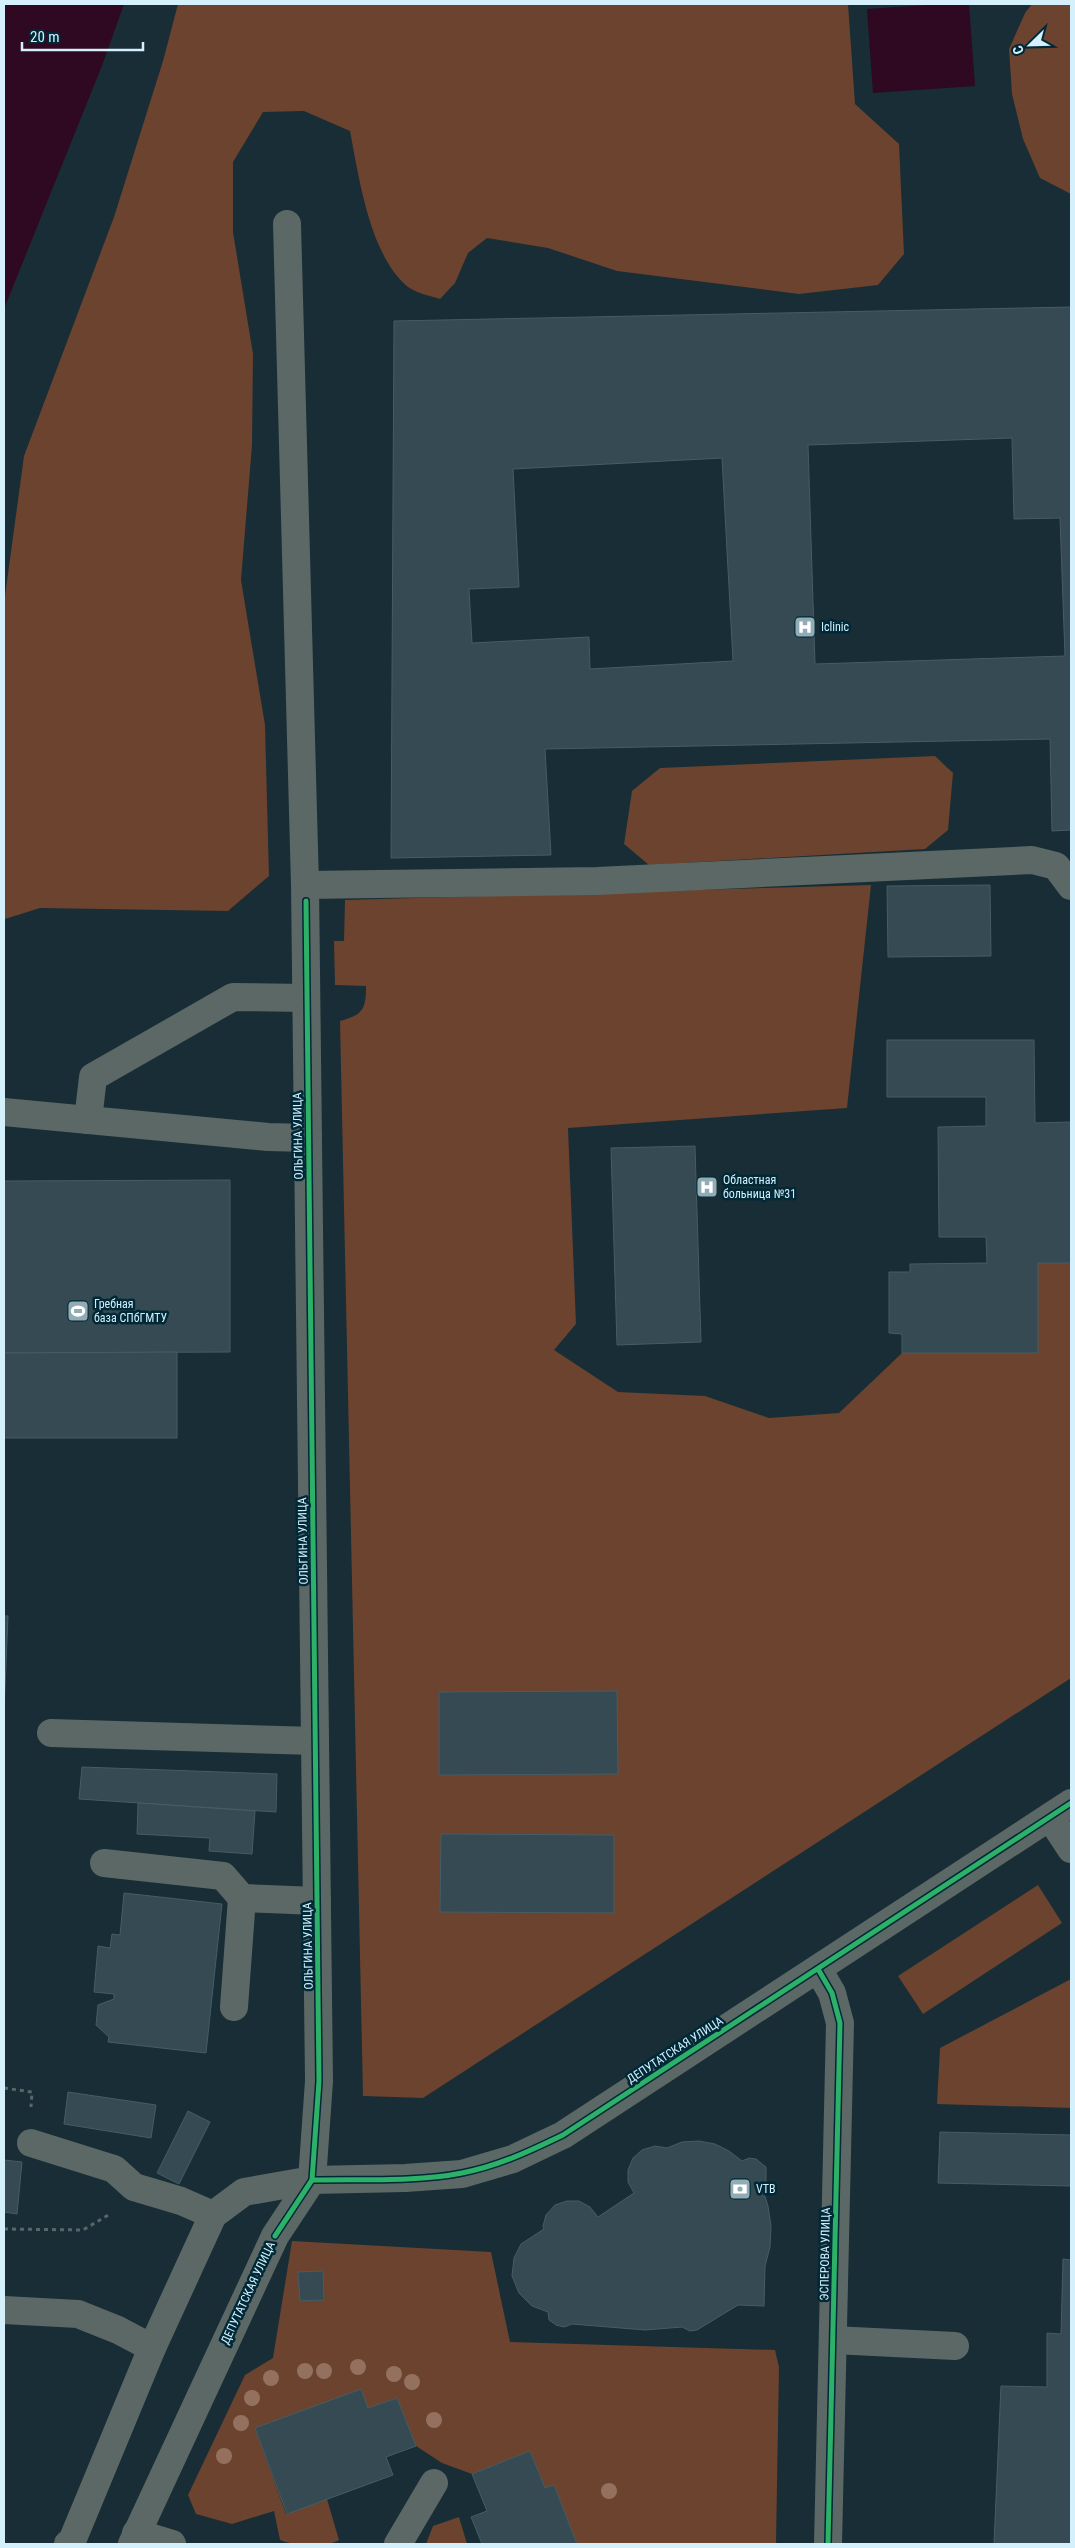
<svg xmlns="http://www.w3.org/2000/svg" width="1075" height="2548" font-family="'Roboto Condensed',sans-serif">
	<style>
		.green { fill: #6b432e }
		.water { fill: #2f0822 }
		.building { fill: #354a52; stroke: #465d66; fill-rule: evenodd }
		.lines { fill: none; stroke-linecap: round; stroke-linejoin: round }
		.path { stroke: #596667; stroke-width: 3; stroke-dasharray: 4 4; stroke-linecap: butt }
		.minor { stroke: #5c6865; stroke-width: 28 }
		.cycleway-casing { stroke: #002937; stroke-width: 8 }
		.cycleway { stroke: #2db169; stroke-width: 5 }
		.tree { fill: #94715e }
		.labels { text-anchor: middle; stroke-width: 5; stroke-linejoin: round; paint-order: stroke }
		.poi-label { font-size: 12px; fill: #d4f0fc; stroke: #002937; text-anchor: start }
		.street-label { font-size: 12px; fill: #d4f0fc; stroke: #002937 }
	</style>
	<rect width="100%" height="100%" fill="#182d35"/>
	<g class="green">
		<path d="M178 4H848L855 104 899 144 904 254 878 285 799 294 617 271 548 248 487 238 468 253 455 283 440 299C431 296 416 293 408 287 370 256 359 178 350 131L304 111 263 112 233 162V232L253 354 252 445 241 580 265 725 269 876 228 911 40 908 5 919 4 603 24 456 114 217 163 61Z"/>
		<polygon points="1032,4 1071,4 1071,194 1040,178 1023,139 1012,94 1009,49 1025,13"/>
		<polygon points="935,756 953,773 948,830 925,849 649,865 624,844 632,791 660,768"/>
		<path d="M871 885 847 1108 568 1128 576 1324 554 1350 618 1392 705 1396 769 1418 839 1413 902 1353H1038V1263H1071V1678L423 2098 363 2096 340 1021C363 1015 366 1009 366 986L335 985 334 941H344L345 900Z"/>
		<polygon points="1038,1885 1062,1923 923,2014 898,1976"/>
		<polygon points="1071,1979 1071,2108 937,2104 940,2048"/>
		<path d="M292 2241 491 2252 510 2342 775 2350 779 2367 776 2544H577L554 2485 545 2488 530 2451 472 2474 442 2463 416 2446 397 2398 368 2408 255 2428 286 2514 327 2499 339 2540C325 2548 295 2546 280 2540L274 2511 232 2524 196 2514 188 2495 245 2375 273 2358Z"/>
		<polygon points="459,2517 467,2544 426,2544 433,2526"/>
	</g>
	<g class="water">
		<polygon points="4,4 124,4 103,63 4,309"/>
		<polygon points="943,4 969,4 975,86 873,93 867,9"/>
	</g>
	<g class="building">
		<path d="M1071 307V830L1052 831 1050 739 545 749 551 855 391 858 394 321ZM1012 438 1014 519 1060 518 1065 656 815 664 808 445ZM722 458 733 661 590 669 589 637 472 643 469 589 519 587 513 469Z"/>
		<polygon points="990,885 991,956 888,957 887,886"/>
		<polygon points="887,1040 1034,1040 1035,1123 1071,1122 1071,1263 1038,1263 1038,1353 902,1353 902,1334 889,1333 889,1272 910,1272 910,1264 987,1263 986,1237 939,1237 938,1127 986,1126 986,1097 887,1097"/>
		<polygon points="695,1146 701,1342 617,1345 611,1148"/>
		<polygon points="230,1180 230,1352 4,1353 4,1181"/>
		<polygon points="177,1352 177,1438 4,1438 4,1353"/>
		<polygon points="4,1616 8,1616 4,1711"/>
		<polygon points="617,1691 618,1774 439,1775 439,1692"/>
		<polygon points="82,1767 277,1774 276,1812 79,1799"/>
		<polygon points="138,1803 255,1811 252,1854 209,1851 210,1838 137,1834"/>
		<polygon points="441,1834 614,1835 614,1913 440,1912"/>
		<polygon points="124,1893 222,1904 206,2053 108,2042 109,2037 96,2025 98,2005 114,1999 114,1994 94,1992 98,1946 110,1948 112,1934 120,1935"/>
		<polygon points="68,2092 156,2105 151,2138 64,2124"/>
		<polygon points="188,2111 210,2122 179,2184 157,2173"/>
		<polygon points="940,2132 1071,2135 1071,2186 938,2183"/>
		<polygon points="699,2141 715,2144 729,2151 742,2161 749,2158 756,2159 766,2167 766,2181 762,2187 768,2206 771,2226 770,2247 765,2266 764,2306 738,2305 697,2330 690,2331 682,2327 645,2330 572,2324 564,2327 556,2325 549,2320 548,2312 532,2306 519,2293 512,2276 514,2258 521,2244 544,2229 543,2226 546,2215 555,2205 567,2201 579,2201 590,2207 598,2217 634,2193 628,2182 628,2170 633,2158 642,2150 655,2146 667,2148 682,2142"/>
		<polygon points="4,2160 22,2162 17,2214 4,2212"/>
		<polygon points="1063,2259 1071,2260 1071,2544 994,2544 1001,2386 1047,2387 1047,2333 1061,2334"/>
		<polygon points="323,2271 324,2300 300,2301 298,2272"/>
		<polygon points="361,2389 368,2408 397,2398 416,2446 386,2457 393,2475 287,2514 255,2428"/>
		<polygon points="530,2451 545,2488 554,2485 577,2544 482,2544 471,2517 487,2511 472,2474"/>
	</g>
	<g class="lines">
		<g class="path">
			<polyline points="4,2088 32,2092 31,2107"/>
			<polyline points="4,2229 83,2230 110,2214"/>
		</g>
		<g class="minor">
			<polyline points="305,885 597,881 1032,860 1056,866 1071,886"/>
			<polyline points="4,1112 268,1137 308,1138"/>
			<polyline points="88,1120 93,1077 233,997 306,998"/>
			<polyline points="51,1733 315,1741"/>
			<polyline points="1050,1817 1071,1849"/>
			<polyline points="104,1863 223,1876 242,1898 317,1901"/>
			<polyline points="818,1969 832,1993 840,2023 828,2544"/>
			<polyline points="234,2007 242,1898"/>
			<polyline points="31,2143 114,2169 134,2187 181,2201 213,2215"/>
			<polyline points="4,2310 78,2314 118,2330 152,2348"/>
			<polyline points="833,2340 955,2346"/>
			<polyline points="136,2533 172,2544"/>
			<polyline points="68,2544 72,2541 152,2348 213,2215 244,2192 312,2180 405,2178 462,2174 513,2159 563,2135 1071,1803"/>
			<polyline points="132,2544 275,2236 312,2180 319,2081 305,885 287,224"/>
			<polyline points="398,2544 434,2483"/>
		</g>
		<g class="cycleway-casing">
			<g id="cycleway">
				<polyline points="818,1969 832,1993 840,2023 828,2544"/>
				<path d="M312 2180C358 2179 418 2182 462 2173 498 2166 530 2151 563 2135L1071 1803"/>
				<polyline points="275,2236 312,2180 319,2081 306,901"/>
			</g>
		</g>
		<use href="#cycleway" class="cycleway"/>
	</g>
	<g class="tree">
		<circle cx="358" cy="2367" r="8"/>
		<circle cx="305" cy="2371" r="8"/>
		<circle cx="324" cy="2371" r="8"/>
		<circle cx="394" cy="2374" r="8"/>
		<circle cx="271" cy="2378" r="8"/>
		<circle cx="412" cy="2382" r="8"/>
		<circle cx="252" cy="2398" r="8"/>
		<circle cx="434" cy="2420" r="8"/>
		<circle cx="241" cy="2423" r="8"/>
		<circle cx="224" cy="2456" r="8"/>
		<circle cx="609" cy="2491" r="8"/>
	</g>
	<defs>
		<g id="hospital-square" transform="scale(1.125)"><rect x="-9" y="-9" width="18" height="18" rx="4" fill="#92acb6" stroke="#002937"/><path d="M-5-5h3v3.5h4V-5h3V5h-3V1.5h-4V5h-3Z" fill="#fff"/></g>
		<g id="stadium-square" transform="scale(1.125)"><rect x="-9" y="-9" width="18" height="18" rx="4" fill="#92acb6" stroke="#002937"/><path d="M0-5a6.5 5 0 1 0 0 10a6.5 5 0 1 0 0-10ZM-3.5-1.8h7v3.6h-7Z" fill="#fff"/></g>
		<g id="bank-square" transform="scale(1.125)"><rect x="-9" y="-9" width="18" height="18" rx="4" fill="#92acb6" stroke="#002937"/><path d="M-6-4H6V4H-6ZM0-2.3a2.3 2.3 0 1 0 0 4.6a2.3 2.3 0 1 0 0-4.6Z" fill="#fff"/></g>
	</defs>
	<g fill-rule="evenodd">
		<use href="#hospital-square" x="805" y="627"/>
		<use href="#hospital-square" x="707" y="1187"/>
		<use href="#stadium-square" x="78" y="1311"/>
		<use href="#bank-square" x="740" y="2189"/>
	</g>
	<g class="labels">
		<g class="poi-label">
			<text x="821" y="631">Iclinic</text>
			<text x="723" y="1184">Областная<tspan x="723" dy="14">больница №31</tspan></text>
			<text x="94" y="1308">Гребная<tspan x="94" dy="14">база СПбГМТУ</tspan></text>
			<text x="756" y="2193">VTB</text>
		</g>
		<g class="street-label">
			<text transform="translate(298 1136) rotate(-91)" y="4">ОЛЬГИНА УЛИЦА</text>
			<text transform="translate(303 1541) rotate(-91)" y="4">ОЛЬГИНА УЛИЦА</text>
			<text transform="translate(308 1946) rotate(-91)" y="4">ОЛЬГИНА УЛИЦА</text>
			<text transform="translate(675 2050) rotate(-33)" y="4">ДЕПУТАТСКАЯ УЛИЦА</text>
			<text transform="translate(825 2254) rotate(-89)" y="4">ЭСПЕРОВА УЛИЦА</text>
			<text transform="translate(248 2293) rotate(-65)" y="4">ДЕПУТАТСКАЯ УЛИЦА</text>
		</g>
	</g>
	<rect width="1075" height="2548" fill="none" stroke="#d4f0fc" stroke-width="10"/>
	<g transform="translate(1030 45) rotate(247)" stroke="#002937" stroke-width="4" paint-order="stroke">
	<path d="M0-4L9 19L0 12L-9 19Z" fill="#d4f0fc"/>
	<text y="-8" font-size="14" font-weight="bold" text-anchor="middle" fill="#d4f0fc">С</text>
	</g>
	<path d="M22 42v8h121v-8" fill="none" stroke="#d4f0fc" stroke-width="2.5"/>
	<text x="30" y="42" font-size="15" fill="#d4f0fc" stroke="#002937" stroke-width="4" paint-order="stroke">20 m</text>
</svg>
